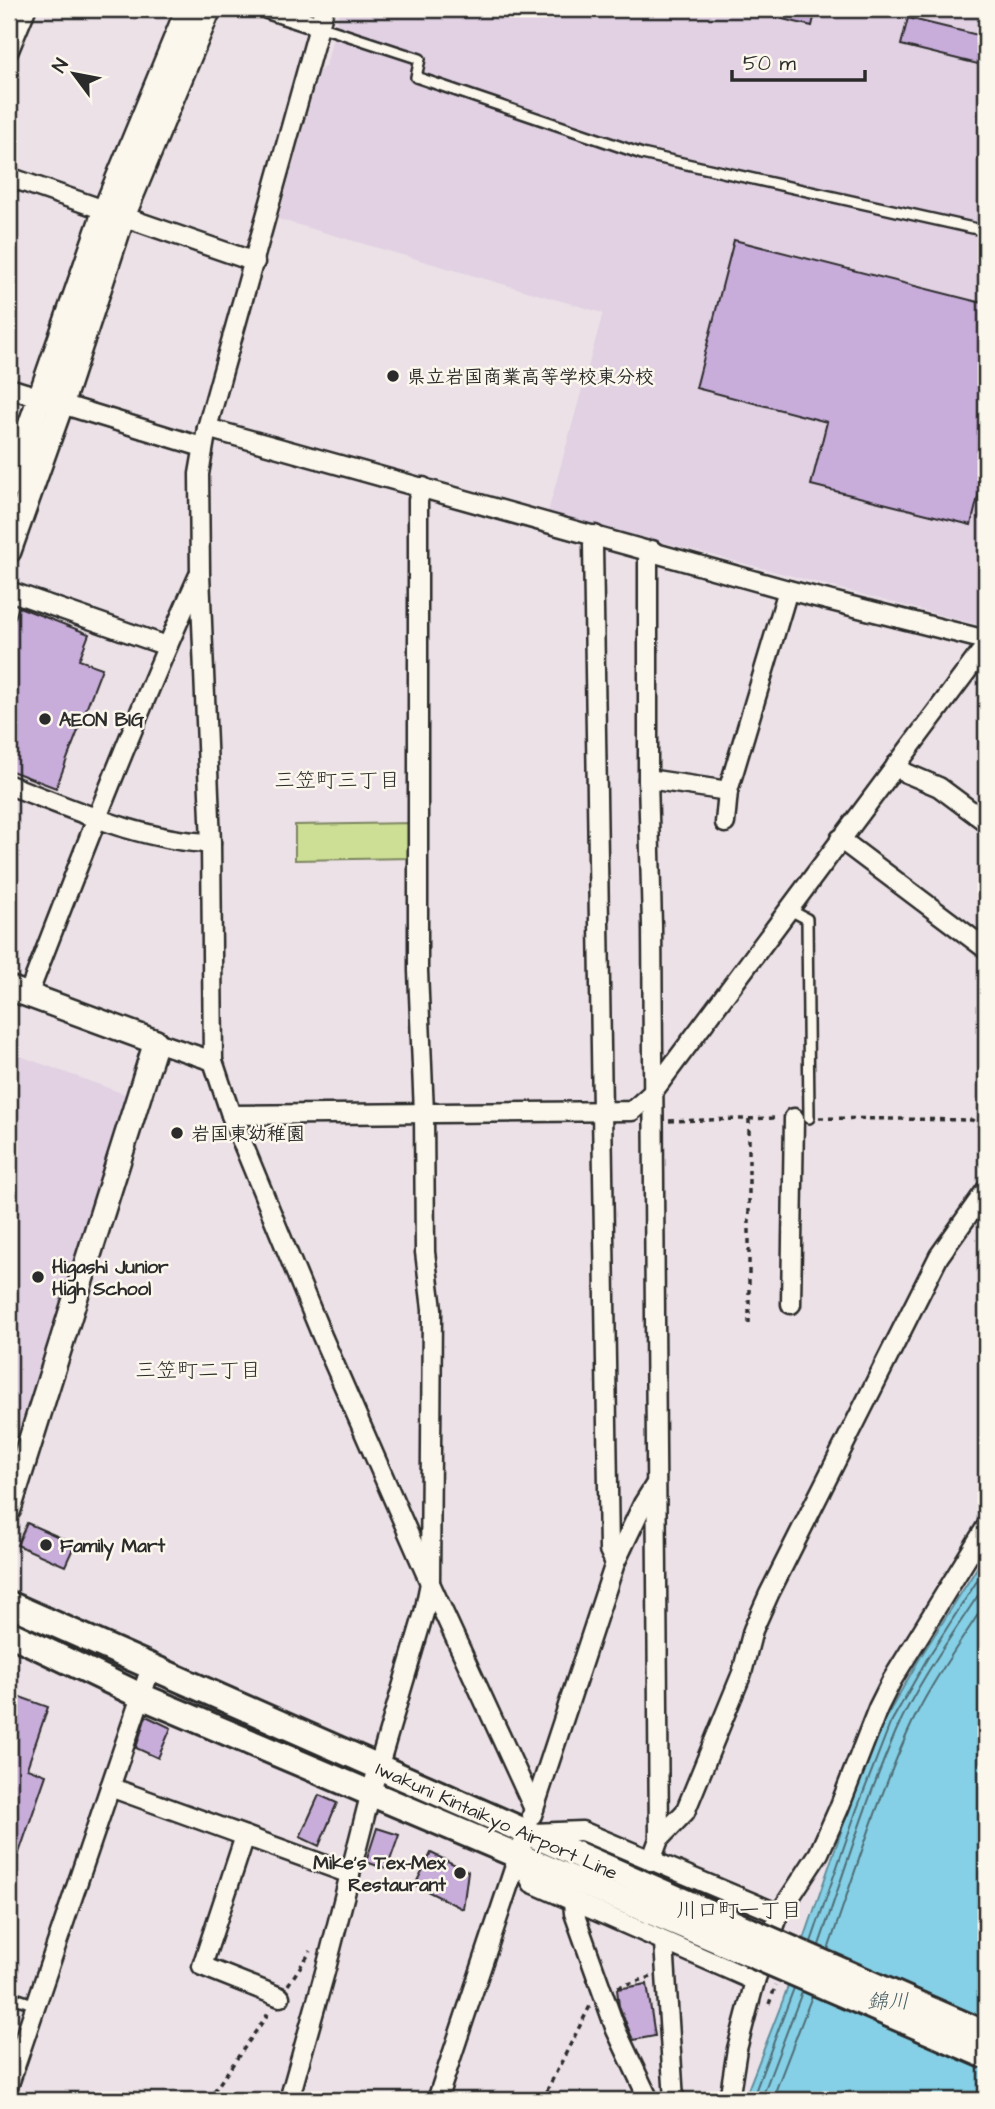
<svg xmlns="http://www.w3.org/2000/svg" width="995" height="2109" font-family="'Architects Daughter','Klee One',sans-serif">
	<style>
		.built { fill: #e1d1e3 }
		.green { fill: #ccdf94; stroke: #7c8560; stroke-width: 2 }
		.water { fill: #85d0e6; stroke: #618e9b; stroke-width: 2 }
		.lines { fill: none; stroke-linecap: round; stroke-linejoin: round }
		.shore { stroke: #4f6d76; stroke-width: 2 }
		.building { fill: #c8addb; stroke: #2b2b2b; stroke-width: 2 }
		.service-casing { stroke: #2b2b2b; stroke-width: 14 }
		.minor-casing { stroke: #2b2b2b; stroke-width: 23 }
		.tertiary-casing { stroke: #2b2b2b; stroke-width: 28 }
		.secondary-casing { stroke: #2b2b2b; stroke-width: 30 }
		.path { stroke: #2b2b2b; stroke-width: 3.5; stroke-dasharray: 5 5; stroke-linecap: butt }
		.service { stroke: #fbf7ec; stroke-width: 9 }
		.minor { stroke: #fbf7ec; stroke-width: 18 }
		.tertiary { stroke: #fbf7ec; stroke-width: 23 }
		.secondary { stroke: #fbf7ec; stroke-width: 24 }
		.secondary-bridge-casing { stroke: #2b2b2b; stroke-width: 30; stroke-linecap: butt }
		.secondary-bridge { stroke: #fbf7ec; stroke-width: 24 }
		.poi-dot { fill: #2b2b2b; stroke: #fbf7ec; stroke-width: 2.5 }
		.labels { text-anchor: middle; stroke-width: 5; stroke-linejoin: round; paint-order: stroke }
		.poi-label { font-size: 19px; font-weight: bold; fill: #2b2b2b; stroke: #fbf7ec; text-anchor: start }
		.street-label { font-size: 19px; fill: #2b2b2b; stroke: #fbf7ec }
		.neighbourhood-label { font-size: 21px; fill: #2b2b2b; stroke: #fbf7ec }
		.water-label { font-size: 21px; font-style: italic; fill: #465d63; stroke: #fbf7ec }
	</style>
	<rect width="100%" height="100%" fill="#ece1e7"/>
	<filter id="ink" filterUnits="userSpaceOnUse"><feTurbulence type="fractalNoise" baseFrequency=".0143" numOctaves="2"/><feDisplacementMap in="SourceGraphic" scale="14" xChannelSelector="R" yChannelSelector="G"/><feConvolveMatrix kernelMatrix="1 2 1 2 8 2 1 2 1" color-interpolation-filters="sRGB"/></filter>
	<g filter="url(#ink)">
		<g class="built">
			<polygon points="340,9 986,9 986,627 548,512 603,313 278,219 319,71 326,66"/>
			<polygon points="9,1052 127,1095 9,1459"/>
		</g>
		<polygon class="green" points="412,823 412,858 295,860 295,825"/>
		<polygon class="water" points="986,1554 986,2100 744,2100 783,2000 850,1806 884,1721 921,1656"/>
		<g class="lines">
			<g class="shore">
				<polyline points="811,1942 857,1809 890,1724 927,1659 986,1567"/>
				<path d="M819 1945C844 1873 866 1799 897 1729 920 1678 956 1630 986 1583"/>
				<path d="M828 1950C853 1878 876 1804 907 1734 927 1688 959 1645 986 1602"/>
				<polyline points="752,2100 794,1988"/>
				<polyline points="761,2100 802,1992"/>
				<polyline points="772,2100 812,1996"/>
			</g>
		</g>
		<g class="building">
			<polygon points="762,9 816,9 812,26 761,14"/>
			<polygon points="908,18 986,37 986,66 901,45"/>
			<polygon points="734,240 986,304 986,465 971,525 811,485 827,422 696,388"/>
			<polygon points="19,607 89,634 79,660 102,668 56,788 9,770 9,634"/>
			<polygon points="27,1523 75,1544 65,1566 17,1545"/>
			<polygon points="9,1693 48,1707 27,1768 46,1775 11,1876 9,1875"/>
			<polygon points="146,1716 171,1728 158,1758 136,1748"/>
			<polygon points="319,1795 337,1803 319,1846 300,1837"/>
			<polygon points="377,1828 399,1835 387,1869 366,1862"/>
			<polygon points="431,1853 468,1871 463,1909 415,1885"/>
			<polygon points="647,1984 655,2036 633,2040 619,2006 617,1989"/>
		</g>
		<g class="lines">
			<g class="service-casing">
				<g id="service">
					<polyline points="319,26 420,59 416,77 642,154 986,231"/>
					<polyline points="788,909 807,919 809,1118"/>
					<polyline points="9,1996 36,2005"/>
				</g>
			</g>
			<g class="minor-casing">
				<g id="minor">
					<polyline points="267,9 319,26"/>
					<polyline points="324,9 207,428 199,474 200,574 211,843 213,1061 231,1115 322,1336 430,1583 534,1809"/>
					<polyline points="9,50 26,9"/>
					<polyline points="9,177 255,262"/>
					<polyline points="9,388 202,447"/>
					<polyline points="207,428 788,590 986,640"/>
					<polyline points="595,535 593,545 609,1550 615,1563"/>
					<polyline points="9,591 167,646"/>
					<polyline points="896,765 906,773 939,787 986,822"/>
					<polyline points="648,779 728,791"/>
					<path d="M9 785C73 809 141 841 211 843"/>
					<polyline points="725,823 728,791 788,590"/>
					<polyline points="840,839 986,949"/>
					<path d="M28 995C82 855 136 715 198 577"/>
					<polyline points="156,1042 213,1061"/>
					<polyline points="231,1115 632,1111 652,1093 984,648 986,640"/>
					<polyline points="791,1304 794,1118"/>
					<polyline points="110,1787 350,1874"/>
					<polyline points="532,1815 615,1563 643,1504 655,1485"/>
					<polyline points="533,1833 582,1831 779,1914"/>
					<polyline points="245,1836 202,1966 280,1997"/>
					<polyline points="659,1839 685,1812 742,1673 753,1630 769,1594 939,1256 986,1190"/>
					<polyline points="519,1857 532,1883 755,1981"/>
					<polyline points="651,1861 659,1839 652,925 648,779 648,560 652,550"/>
					<polyline points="573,1902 574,1913 616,2030 649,2100"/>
					<polyline points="664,1943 674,2100"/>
					<polyline points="9,2084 151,1667"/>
					<polyline points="289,2100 325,1972 371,1792 424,1613 430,1583 432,1309 425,1252 424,1113 418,971 418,500 423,487"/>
					<polyline points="437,2100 522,1845"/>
					<polyline points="729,2100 737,2049 755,1981 779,1914 819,1853 839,1808 878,1708 892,1680 986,1527"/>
				</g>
			</g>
			<g class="tertiary-casing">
				<g id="tertiary">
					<polyline points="9,486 105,210 188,9"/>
					<polyline points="9,551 61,405 123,216 209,9"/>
					<polyline points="9,988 156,1042 9,1509"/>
				</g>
			</g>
			<g class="secondary-casing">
				<g id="secondary">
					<polyline points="9,1604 760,1935"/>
					<polyline points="9,1633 141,1696 750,1954"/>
				</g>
			</g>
			<g class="path">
				<polyline points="819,1118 972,1120 986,1132"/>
				<polyline points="669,1121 777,1118"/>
				<polyline points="749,1324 749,1119"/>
				<polyline points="288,1985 311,1951"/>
				<polyline points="618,1987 651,1977"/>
				<polyline points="769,2004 776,1985"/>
				<polyline points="208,2100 270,2011"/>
				<polyline points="542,2100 590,2006"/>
			</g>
			<use href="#service" class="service"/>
			<use href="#minor" class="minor"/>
			<use href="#tertiary" class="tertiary"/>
			<use href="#secondary" class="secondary"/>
			<g class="secondary-bridge-casing">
				<g id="secondary-bridge">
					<polyline points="760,1935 986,2034"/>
					<polyline points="750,1954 986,2056"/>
				</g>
			</g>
			<use href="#secondary-bridge" class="secondary-bridge"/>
		</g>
	</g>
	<g class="poi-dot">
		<circle cx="393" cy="376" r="7"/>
		<circle cx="45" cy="719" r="7"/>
		<circle cx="177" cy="1133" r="7"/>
		<circle cx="38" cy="1277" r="7"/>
		<circle cx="46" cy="1545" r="7"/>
		<circle cx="460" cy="1873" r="7"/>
	</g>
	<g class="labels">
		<g class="poi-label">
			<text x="407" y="383">県立岩国商業高等学校東分校</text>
			<text x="59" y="726">AEON BIG</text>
			<text x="191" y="1140">岩国東幼稚園</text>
			<text x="52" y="1273">Higashi Junior<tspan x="52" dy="22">High School</tspan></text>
			<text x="60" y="1552">Family Mart</text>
			<text x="446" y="1869" text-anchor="end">Mike's Tex-Mex<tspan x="446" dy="22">Restaurant</tspan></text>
		</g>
		<g class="street-label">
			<text transform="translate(497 1820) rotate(24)" y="7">Iwakuni Kintaikyo Airport Line</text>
		</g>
		<g class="neighbourhood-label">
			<text x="337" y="787">三笠町三丁目</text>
			<text x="198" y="1377">三笠町二丁目</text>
			<text x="739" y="1917">川口町一丁目</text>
		</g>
		<g class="water-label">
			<text x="888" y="2008">錦川</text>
		</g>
	</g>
	<rect width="995" height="2109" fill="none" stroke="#fbf7ec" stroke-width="35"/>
	<rect x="18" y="18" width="960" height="2074" fill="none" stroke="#2b2b2b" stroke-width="2.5" filter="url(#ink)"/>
	<g transform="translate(74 74) rotate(302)" stroke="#fbf7ec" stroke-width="5" paint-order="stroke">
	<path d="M0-5L12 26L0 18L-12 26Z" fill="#2b2b2b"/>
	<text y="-10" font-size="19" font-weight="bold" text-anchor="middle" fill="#2b2b2b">N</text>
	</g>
	<path d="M732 70v10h133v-10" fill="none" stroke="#2b2b2b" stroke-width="3.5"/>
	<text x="743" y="70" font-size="21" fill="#2b2b2b" stroke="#fbf7ec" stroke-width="5" paint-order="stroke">50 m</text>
</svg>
